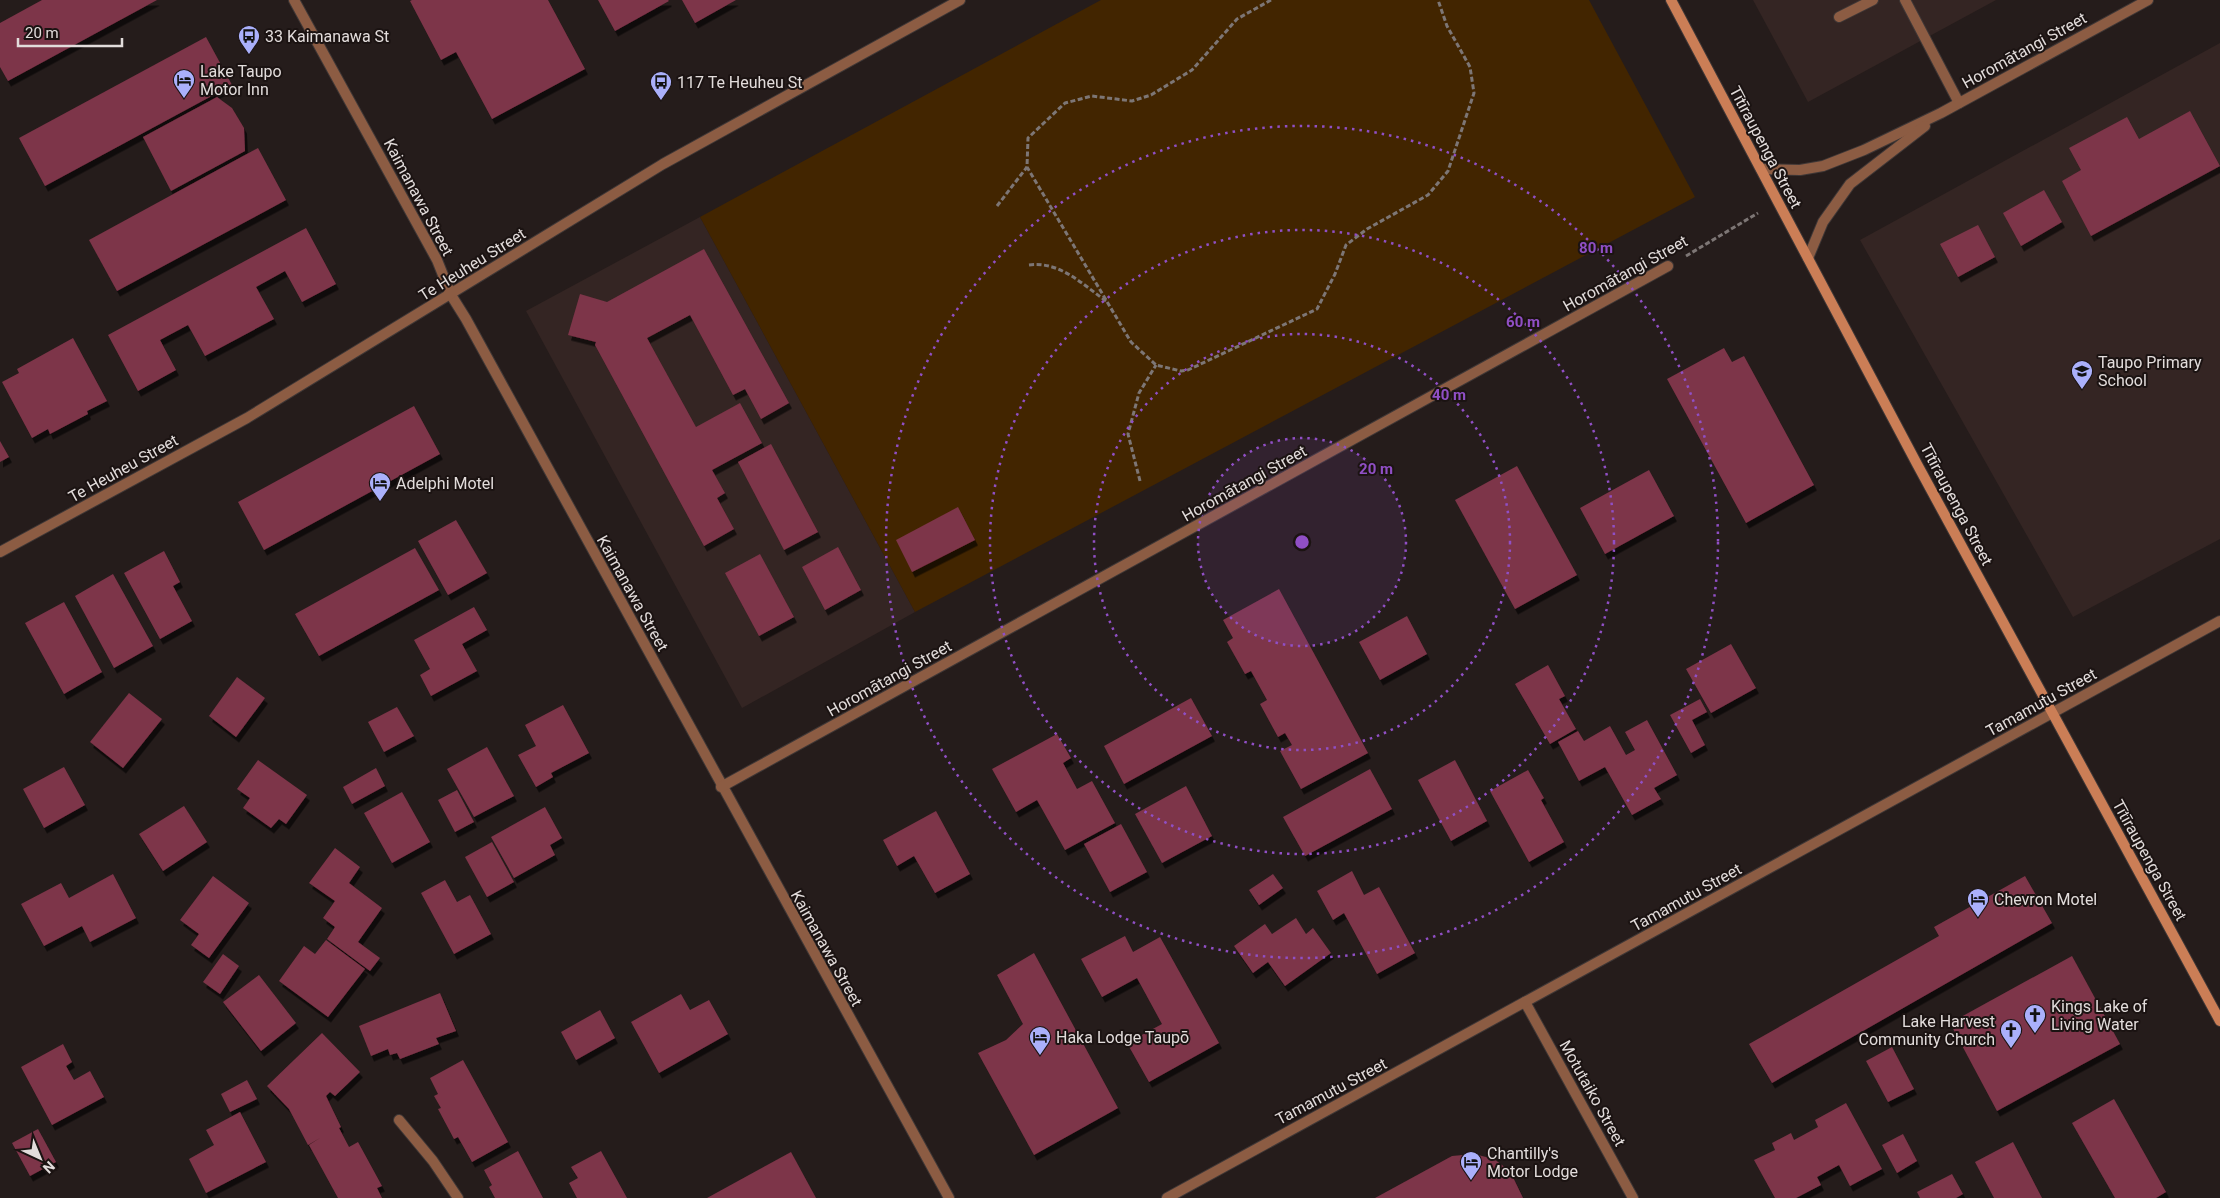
<svg xmlns="http://www.w3.org/2000/svg" width="2220" height="1198" font-family="Roboto,sans-serif">
	<style>
		.built { fill: #342523 }
		.green { fill: #422500 }
		.building { fill: #7d3448; filter: url(#shadow) }
		.lines { fill: none; stroke-linecap: round; stroke-linejoin: round }
		.service-casing { stroke: #3f3736; stroke-width: 12 }
		.minor-casing { stroke: #3f3736; stroke-width: 12 }
		.tertiary-casing { stroke: #3f3736; stroke-width: 12 }
		.secondary-casing { stroke: #3f3736; stroke-width: 12 }
		.path { stroke: #7d7675; stroke-width: 3; stroke-dasharray: 5 2.5; stroke-linecap: butt }
		.service { stroke: #8c5c43; stroke-width: 10 }
		.minor { stroke: #8c5c43; stroke-width: 10 }
		.tertiary { stroke: #8c5c43; stroke-width: 10 }
		.secondary { stroke: #cb7e56; stroke-width: 10 }
		.ring { fill: none; stroke: #904fc5; stroke-width: 2.5; stroke-dasharray: 2.5 5 }
		.labels { text-anchor: middle; stroke-width: 4; stroke-linejoin: round; paint-order: stroke }
		.poi-label { font-size: 16px; fill: #e2dcdb; stroke: #1b1312; text-anchor: start }
		.street-label { font-size: 16px; fill: #e2dcdb; stroke: #1b1312 }
		.centre { fill: #904fc5; stroke: #1b1312; stroke-width: 2.5 }
		.ring-label { font-size: 15px; text-anchor: middle; font-weight: bold; fill: #904fc5; stroke: #1b1312; stroke-width: 4; stroke-linejoin: round; paint-order: stroke }
	</style>
	<defs>
		<filter id="shadow"><feDropShadow dx="3" dy="5.5" stdDeviation="0" flood-color="#0009"/></filter>
	</defs>
	<rect width="100%" height="100%" fill="#251c1b"/>
	<g class="built">
		<polygon points="1753,0 1996,0 1808,102"/>
		<polygon points="2220,43 2220,539 2073,617 1860,240"/>
		<polygon points="700,217 915,612 742,708 526,311"/>
	</g>
	<polygon class="green" points="1101,0 1589,0 1695,197 915,612 700,217"/>
	<g class="building">
		<polygon points="42,0 157,0 8,81 0,67 0,23"/>
		<polygon points="412,0 548,0 585,69 492,119 456,52 441,60 410,1"/>
		<polygon points="598,0 668,0 669,1 615,31"/>
		<polygon points="682,0 736,0 695,23"/>
		<polygon points="206,37 232,85 45,186 19,138"/>
		<polygon points="217,97 232,108 244,128 245,151 171,191 143,137"/>
		<polygon points="2190,111 2220,166 2091,236 2062,181 2081,170 2069,148 2127,117 2139,139"/>
		<polygon points="258,148 286,200 117,291 89,240"/>
		<polygon points="2044,190 2062,222 2021,246 2003,213"/>
		<polygon points="1978,225 1995,257 1958,277 1940,244"/>
		<polygon points="306,228 336,284 302,302 285,271 256,287 274,319 205,356 188,325 160,340 176,370 138,391 108,335"/>
		<polygon points="704,249 789,403 761,419 745,389 733,395 690,315 647,338 696,427 740,403 762,443 712,470 725,493 717,498 734,529 704,546 595,345 596,342 568,335 580,294 607,302"/>
		<polygon points="73,338 107,401 87,411 88,414 50,434 48,429 32,438 2,382 19,373 17,369"/>
		<polygon points="1724,348 1732,362 1744,356 1814,485 1746,523 1667,379"/>
		<polygon points="414,406 440,454 264,550 238,502"/>
		<polygon points="0,441 9,457 0,462"/>
		<polygon points="771,444 818,532 784,550 738,462"/>
		<polygon points="1517,466 1577,575 1515,609 1455,500"/>
		<polygon points="1649,470 1674,516 1605,554 1580,508"/>
		<polygon points="958,507 975,540 912,572 896,540"/>
		<polygon points="456,520 487,573 448,595 418,541"/>
		<polygon points="838,547 861,590 825,610 802,567"/>
		<polygon points="415,548 439,590 319,656 295,614"/>
		<polygon points="164,551 180,582 173,586 192,621 160,639 124,573"/>
		<polygon points="760,554 794,617 759,636 725,573"/>
		<polygon points="113,574 153,646 114,668 75,596"/>
		<polygon points="1279,589 1368,753 1301,789 1280,751 1292,745 1285,733 1278,737 1260,704 1267,700 1251,671 1245,674 1227,642 1233,638 1223,620"/>
		<polygon points="64,602 102,672 64,694 25,623"/>
		<polygon points="474,607 487,630 462,644 477,671 431,696 420,675 430,669 414,640"/>
		<polygon points="1407,616 1427,654 1380,680 1359,642"/>
		<polygon points="1731,644 1756,688 1711,713 1686,669"/>
		<polygon points="1548,665 1565,696 1559,699 1576,729 1550,744 1515,684"/>
		<polygon points="237,677 265,698 236,737 209,716"/>
		<polygon points="129,693 162,719 123,768 90,742"/>
		<polygon points="1191,698 1212,736 1124,784 1104,746"/>
		<polygon points="1700,699 1707,712 1692,720 1705,745 1691,753 1670,715"/>
		<polygon points="563,705 589,753 551,773 553,777 536,787 518,755 536,746 525,725"/>
		<polygon points="397,707 414,736 384,752 368,722"/>
		<polygon points="1647,720 1677,775 1654,788 1661,799 1632,815 1605,767 1579,781 1558,742 1578,731 1584,741 1610,726 1626,755 1635,750 1625,732"/>
		<polygon points="1057,734 1071,758 1063,763 1077,789 1092,781 1115,823 1065,850 1037,800 1016,812 992,769"/>
		<polygon points="487,747 514,796 474,817 447,769"/>
		<polygon points="258,760 307,795 286,824 279,819 271,828 243,808 250,798 237,789"/>
		<polygon points="1455,760 1487,821 1451,841 1418,780"/>
		<polygon points="64,767 85,805 44,828 23,789"/>
		<polygon points="376,768 385,786 352,804 343,787"/>
		<polygon points="1370,769 1392,809 1305,856 1283,817"/>
		<polygon points="1528,770 1544,798 1541,800 1564,842 1529,862 1490,791"/>
		<polygon points="1186,786 1212,836 1162,863 1135,814"/>
		<polygon points="457,790 474,822 455,832 438,800"/>
		<polygon points="402,792 430,842 392,863 364,813"/>
		<polygon points="184,806 207,842 163,871 139,834"/>
		<polygon points="545,807 562,838 550,845 555,855 514,878 491,837"/>
		<polygon points="936,811 970,874 935,893 914,856 897,866 883,840"/>
		<polygon points="1121,824 1147,872 1110,892 1084,844"/>
		<polygon points="492,842 514,882 487,897 465,857"/>
		<polygon points="335,848 360,867 349,883 382,908 358,942 380,958 370,971 327,939 335,927 323,918 335,901 309,883"/>
		<polygon points="1352,871 1364,895 1379,887 1415,953 1377,974 1344,913 1333,920 1317,891"/>
		<polygon points="113,874 136,918 90,942 82,926 44,946 21,904 61,883 69,898"/>
		<polygon points="1273,874 1283,888 1259,905 1249,890"/>
		<polygon points="213,876 249,903 209,958 191,945 199,934 180,920"/>
		<polygon points="2025,876 2052,923 1772,1083 1749,1044 1939,936 1934,927"/>
		<polygon points="445,880 457,902 470,895 491,934 454,954 421,893"/>
		<polygon points="1296,918 1306,934 1313,928 1331,953 1285,986 1268,962 1253,973 1234,946 1265,924 1272,934"/>
		<polygon points="1125,936 1133,952 1160,937 1219,1043 1149,1082 1127,1043 1162,1024 1137,978 1102,997 1081,959"/>
		<polygon points="326,940 365,969 328,1017 279,981 304,946 315,954"/>
		<polygon points="1034,953 1118,1108 1034,1155 978,1053 1006,1040 1023,1024 997,975"/>
		<polygon points="223,954 239,966 220,994 203,982"/>
		<polygon points="2072,956 2120,1044 1997,1111 1950,1023"/>
		<polygon points="259,975 296,1023 261,1051 223,1002"/>
		<polygon points="440,993 456,1031 436,1038 439,1044 400,1059 397,1053 390,1055 388,1049 371,1056 359,1026"/>
		<polygon points="681,994 690,1010 709,1000 728,1034 659,1073 631,1022"/>
		<polygon points="600,1010 615,1038 576,1060 561,1032"/>
		<polygon points="322,1033 360,1072 335,1096 330,1092 326,1096 341,1127 339,1128 349,1147 358,1142 382,1186 377,1188 382,1198 338,1198 309,1145 320,1138 308,1145 289,1109 267,1086"/>
		<polygon points="63,1044 72,1062 66,1066 74,1080 90,1071 104,1097 52,1125 21,1067"/>
		<polygon points="1892,1047 1914,1089 1888,1102 1866,1061"/>
		<polygon points="463,1060 508,1142 472,1162 458,1137 454,1139 438,1109 441,1108 434,1096 438,1094 430,1078"/>
		<polygon points="247,1080 257,1099 230,1112 221,1094"/>
		<polygon points="2114,1099 2166,1192 2156,1198 2115,1198 2072,1123"/>
		<polygon points="1846,1103 1882,1169 1850,1186 1839,1165 1817,1177 1821,1185 1796,1198 1775,1198 1754,1160 1775,1150 1772,1143 1791,1133 1794,1140 1818,1127 1815,1120"/>
		<polygon points="240,1112 266,1162 206,1193 189,1159 214,1145 206,1130"/>
		<polygon points="38,1129 56,1162 30,1176 12,1143"/>
		<polygon points="1903,1134 1917,1161 1897,1173 1882,1145"/>
		<polygon points="2013,1142 2042,1198 1994,1198 1975,1162"/>
		<polygon points="518,1151 543,1198 495,1198 489,1187 492,1185 484,1170"/>
		<polygon points="601,1151 627,1198 577,1198 569,1183 578,1178 571,1167"/>
		<polygon points="791,1152 816,1198 707,1198"/>
		<polygon points="1474,1154 1494,1159 1510,1171 1523,1198 1375,1198 1452,1156"/>
		<polygon points="1952,1174 1963,1194 1956,1198 1920,1198 1917,1192"/>
	</g>
	<g class="lines">
		<g class="service-casing">
			<g id="service">
				<polyline points="1905,0 1959,103"/>
				<polyline points="1839,17 1873,0"/>
			</g>
		</g>
		<g class="minor-casing">
			<g id="minor">
				<polyline points="294,0 437,260 451,295 466,319 949,1198"/>
				<polyline points="1761,169 1800,170 1823,166 1864,150 1941,113 2148,0"/>
				<polyline points="1808,258 1823,222 1850,184 1925,126"/>
				<polyline points="721,787 1668,266"/>
				<polyline points="1525,1002 1633,1198"/>
				<polyline points="399,1120 433,1161 458,1198"/>
			</g>
		</g>
		<g class="tertiary-casing">
			<g id="tertiary">
				<polyline points="0,552 247,418 663,164 960,0"/>
				<polyline points="1167,1198 2220,621"/>
			</g>
		</g>
		<g class="secondary-casing">
			<polyline id="secondary" points="1671,0 1917,464 2220,1021"/>
		</g>
		<g class="path">
			<polyline points="1271,0 1237,19 1192,70 1151,95 1132,101 1092,96 1065,103 1028,138 1027,167 1131,342 1156,365 1181,371 1188,370 1317,309 1335,274 1346,245 1367,229 1428,195 1448,171 1474,93 1470,67 1447,26 1438,0"/>
			<polyline points="997,206 1027,167"/>
			<polyline points="1686,256 1758,213"/>
			<path d="M1029 265C1060 261 1082 284 1106 301"/>
			<polyline points="1140,481 1128,434 1139,393 1156,365"/>
		</g>
		<use href="#service" class="service"/>
		<use href="#minor" class="minor"/>
		<use href="#tertiary" class="tertiary"/>
		<use href="#secondary" class="secondary"/>
	</g>
	<circle cx="1302" cy="542" r="104" fill="#904fc5" fill-opacity=".12"/>
	<g class="ring">
		<circle cx="1302" cy="542" r="104"/>
		<circle cx="1302" cy="542" r="208"/>
		<circle cx="1302" cy="542" r="312"/>
		<circle cx="1302" cy="542" r="416"/>
	</g>
	<defs>
		<g id="bus-pin" transform="scale(1.125)"><path d="M0 17L-7.5 6A9.5 9.5 0 1 1 7.5 6Z" fill="#aab0fb" stroke="#1b1312"/><path d="M-5-6H5V4H4V6H2V4H-2V6H-4V4H-5ZM-3.5-4V0h7V-4ZM-3.5 1.2v1.5H-2V1.2ZM2 1.2v1.5H3.5V1.2Z" fill="#111"/></g>
		<g id="hotel-pin" transform="scale(1.125)"><path d="M0 17L-7.5 6A9.5 9.5 0 1 1 7.5 6Z" fill="#aab0fb" stroke="#1b1312"/><path d="M-6-4.5h1.5V1H6V5H4.5V3h-9V5H-6ZM-4 0a1.8 1.8 0 1 1 3.6 0ZM.5 0V-2.5h3Q6-2.5 6 0Z" fill="#111"/></g>
		<g id="school-pin" transform="scale(1.125)"><path d="M0 17L-7.5 6A9.5 9.5 0 1 1 7.5 6Z" fill="#aab0fb" stroke="#1b1312"/><path d="M0-5L7-2L0 1L-7-2ZM-4 1L0 2.5L4 1V4Q0 6-4 4Z" fill="#111"/></g>
		<g id="church-pin" transform="scale(1.125)"><path d="M0 17L-7.5 6A9.5 9.5 0 1 1 7.5 6Z" fill="#aab0fb" stroke="#1b1312"/><path d="M-1.2-6h2.4v3.5h3.3v2.4h-3.3V6h-2.4V-.1h-3.3v-2.4h3.3Z" fill="#111"/></g>
	</defs>
	<g fill-rule="evenodd">
		<use href="#bus-pin" x="249" y="36"/>
		<use href="#hotel-pin" x="184" y="80"/>
		<use href="#bus-pin" x="661" y="82"/>
		<use href="#school-pin" x="2082" y="371"/>
		<use href="#hotel-pin" x="380" y="483"/>
		<use href="#hotel-pin" x="1978" y="899"/>
		<use href="#church-pin" x="2035" y="1015"/>
		<use href="#church-pin" x="2011" y="1030"/>
		<use href="#hotel-pin" x="1040" y="1037"/>
		<use href="#hotel-pin" x="1471" y="1162"/>
	</g>
	<g class="labels">
		<g class="poi-label">
			<text x="265" y="42">33 Kaimanawa St</text>
			<text x="200" y="77">Lake Taupo<tspan x="200" dy="18">Motor Inn</tspan></text>
			<text x="677" y="88">117 Te Heuheu St</text>
			<text x="2098" y="368">Taupo Primary<tspan x="2098" dy="18">School</tspan></text>
			<text x="396" y="489">Adelphi Motel</text>
			<text x="1994" y="905">Chevron Motel</text>
			<text x="2051" y="1012">Kings Lake of<tspan x="2051" dy="18">Living Water</tspan></text>
			<text x="1995" y="1027" text-anchor="end">Lake Harvest<tspan x="1995" dy="18">Community Church</tspan></text>
			<text x="1056" y="1043">Haka Lodge Taupō</text>
			<text x="1487" y="1159">Chantilly's<tspan x="1487" dy="18">Motor Lodge</tspan></text>
		</g>
		<g class="street-label">
			<text transform="translate(2024 50) rotate(-29)" y="6">Horomātangi Street</text>
			<text transform="translate(1766 147) rotate(62)" y="6">Tītīraupenga Street</text>
			<text transform="translate(419 197) rotate(62)" y="6">Kaimanawa Street</text>
			<text transform="translate(472 264) rotate(-32)" y="6">Te Heuheu Street</text>
			<text transform="translate(1625 273) rotate(-29)" y="6">Horomātangi Street</text>
			<text transform="translate(123 468) rotate(-29)" y="6">Te Heuheu Street</text>
			<text transform="translate(1244 483) rotate(-29)" y="6">Horomātangi Street</text>
			<text transform="translate(1957 504) rotate(62)" y="6">Tītīraupenga Street</text>
			<text transform="translate(633 593) rotate(61)" y="6">Kaimanawa Street</text>
			<text transform="translate(889 678) rotate(-29)" y="6">Horomātangi Street</text>
			<text transform="translate(2041 702) rotate(-29)" y="6">Tamamutu Street</text>
			<text transform="translate(2150 860) rotate(61)" y="6">Tītīraupenga Street</text>
			<text transform="translate(1686 897) rotate(-29)" y="6">Tamamutu Street</text>
			<text transform="translate(827 948) rotate(61)" y="6">Kaimanawa Street</text>
			<text transform="translate(1331 1091) rotate(-28)" y="6">Tamamutu Street</text>
			<text transform="translate(1593 1093) rotate(61)" y="6">Motutaiko Street</text>
		</g>
	</g>
	<circle cx="1302" cy="542" r="8" class="centre"/>
	<g class="ring-label">
		<text x="1596" y="253">80 m</text>
		<text x="1523" y="327">60 m</text>
		<text x="1449" y="400">40 m</text>
		<text x="1376" y="474">20 m</text>
	</g>
	<g transform="translate(40 1158) rotate(136)" stroke="#1b1312" stroke-width="4" paint-order="stroke">
	<path d="M0-4L9 19L0 12L-9 19Z" fill="#e2dcdb"/>
	<text y="-8" font-size="14" font-weight="bold" text-anchor="middle" fill="#e2dcdb">N</text>
	</g>
	<path d="M18 38v8h104v-8" fill="none" stroke="#e2dcdb" stroke-width="2.5"/>
	<text x="25" y="38" font-size="15" fill="#e2dcdb" stroke="#1b1312" stroke-width="4" paint-order="stroke">20 m</text>
</svg>
